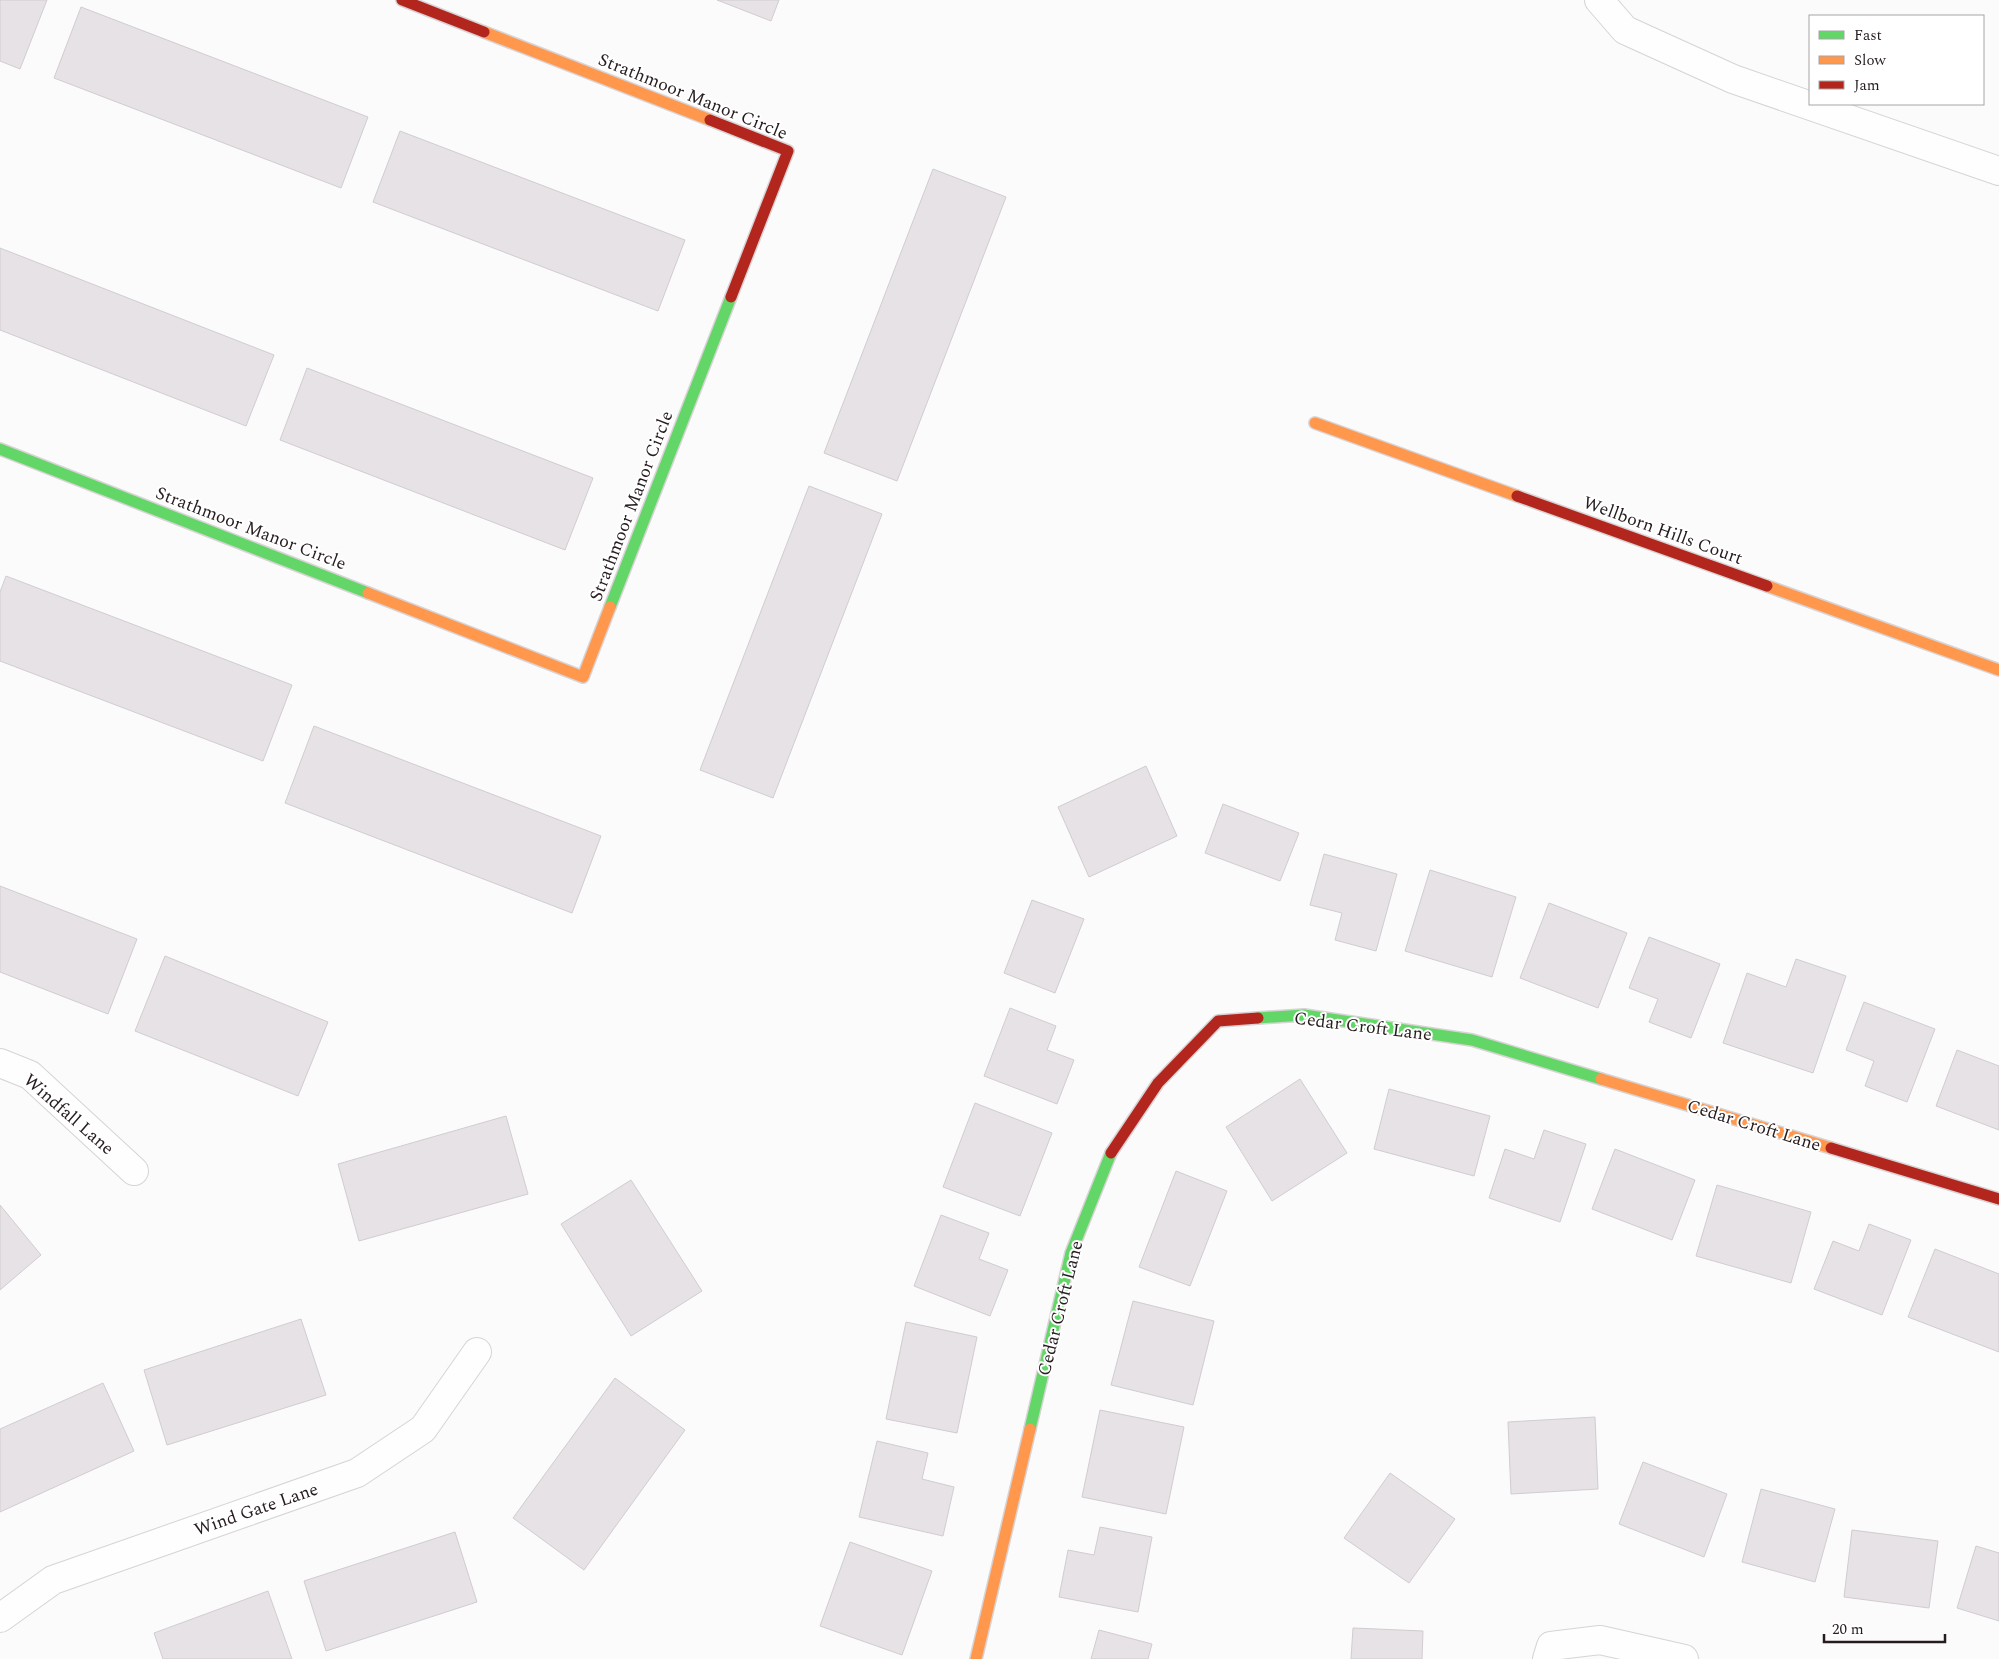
<svg xmlns="http://www.w3.org/2000/svg" width="1999" height="1659" font-family="Spectral,serif">
	<style>
		.building { fill: #e6e2e5; stroke: #d1ccd0 }
		.lines { fill: none; stroke-linecap: round; stroke-linejoin: round }
		.street-casing { stroke: #d8d3d4; stroke-width: 30 }
		.fast-casing { stroke: #d8d3d4; stroke-width: 14 }
		.slow-casing { stroke: #d8d3d4; stroke-width: 14 }
		.jam-casing { stroke: #d8d3d4; stroke-width: 14 }
		.street { stroke: #fefefe; stroke-width: 28 }
		.fast { stroke: #63d668; stroke-width: 11 }
		.slow { stroke: #ff974d; stroke-width: 11 }
		.jam { stroke: #b3261e; stroke-width: 11 }
		.labels { text-anchor: middle; stroke-width: 4; stroke-linejoin: round; paint-order: stroke }
		.street-label { font-size: 18px; fill: #261c1e; stroke: #fff }
	</style>
	<rect width="100%" height="100%" fill="#fbfbfb"/>
	<g class="building">
		<polygon points="0,0 47,0 20,69 0,61"/>
		<polygon points="717,0 779,0 771,21"/>
		<polygon points="81,7 368,117 341,188 54,78"/>
		<polygon points="400,131 685,240 658,311 373,202"/>
		<polygon points="933,169 1006,197 897,481 824,453"/>
		<polygon points="0,248 274,355 246,426 0,330"/>
		<polygon points="307,368 593,478 565,550 280,440"/>
		<polygon points="809,486 882,514 773,798 700,770"/>
		<polygon points="6,576 292,685 263,761 0,661 0,592"/>
		<polygon points="314,726 601,836 572,913 285,803"/>
		<polygon points="1146,766 1177,836 1089,877 1058,807"/>
		<polygon points="1223,804 1299,833 1280,881 1205,853"/>
		<polygon points="1324,854 1397,874 1376,951 1335,940 1342,913 1310,905"/>
		<polygon points="1430,870 1516,897 1492,977 1405,951"/>
		<polygon points="0,886 137,939 108,1014 0,972"/>
		<polygon points="1032,900 1084,919 1055,993 1004,973"/>
		<polygon points="1549,903 1627,933 1598,1008 1520,978"/>
		<polygon points="1649,937 1720,964 1691,1038 1649,1022 1658,999 1629,988"/>
		<polygon points="165,956 328,1022 298,1096 135,1031"/>
		<polygon points="1796,959 1846,976 1813,1073 1723,1043 1747,973 1786,987"/>
		<polygon points="1864,1002 1935,1029 1907,1102 1865,1086 1874,1061 1846,1050"/>
		<polygon points="1010,1008 1056,1026 1047,1050 1074,1060 1057,1104 984,1076"/>
		<polygon points="1957,1050 1999,1066 1999,1130 1936,1106"/>
		<polygon points="1300,1079 1347,1153 1272,1201 1226,1127"/>
		<polygon points="1389,1089 1490,1116 1474,1176 1374,1149"/>
		<polygon points="975,1103 1052,1133 1020,1216 943,1187"/>
		<polygon points="506,1116 528,1194 359,1241 338,1164"/>
		<polygon points="1544,1130 1586,1144 1560,1222 1489,1198 1505,1149 1534,1159"/>
		<polygon points="1615,1149 1695,1180 1672,1240 1592,1209"/>
		<polygon points="1176,1171 1227,1191 1190,1286 1139,1267"/>
		<polygon points="631,1180 702,1291 631,1336 561,1224"/>
		<polygon points="1717,1185 1811,1212 1791,1283 1696,1256"/>
		<polygon points="0,1205 41,1255 0,1290"/>
		<polygon points="941,1215 989,1233 979,1259 1008,1270 990,1316 914,1286"/>
		<polygon points="1869,1224 1911,1240 1882,1315 1814,1289 1833,1241 1859,1251"/>
		<polygon points="1935,1249 1999,1274 1999,1352 1908,1317"/>
		<polygon points="1133,1301 1214,1321 1193,1405 1111,1385"/>
		<polygon points="301,1319 326,1395 167,1445 144,1370"/>
		<polygon points="906,1322 977,1337 957,1433 886,1419"/>
		<polygon points="615,1378 685,1430 584,1570 513,1518"/>
		<polygon points="103,1383 134,1451 0,1512 0,1429"/>
		<polygon points="1100,1410 1184,1427 1166,1514 1082,1497"/>
		<polygon points="1595,1417 1598,1489 1511,1494 1508,1422"/>
		<polygon points="877,1441 928,1453 922,1479 954,1487 943,1536 859,1517"/>
		<polygon points="1643,1462 1727,1494 1704,1557 1619,1524"/>
		<polygon points="1390,1473 1455,1519 1409,1583 1344,1538"/>
		<polygon points="1761,1489 1835,1509 1815,1582 1742,1562"/>
		<polygon points="1100,1527 1152,1537 1138,1612 1059,1597 1068,1550 1094,1555"/>
		<polygon points="1852,1530 1938,1541 1929,1608 1844,1597"/>
		<polygon points="455,1532 477,1602 326,1651 304,1581"/>
		<polygon points="850,1542 932,1571 902,1655 820,1626"/>
		<polygon points="1976,1546 1999,1553 1999,1621 1957,1608"/>
		<polygon points="268,1591 292,1659 163,1659 154,1633"/>
		<polygon points="1353,1628 1423,1631 1422,1659 1351,1659"/>
		<polygon points="1099,1630 1152,1644 1148,1659 1091,1659"/>
	</g>
	<g class="lines">
		<g class="street-casing">
			<g id="street">
				<polyline points="1599,0 1625,30 1733,79 1999,171"/>
				<polyline points="0,1063 30,1075 134,1171"/>
				<polyline points="0,1618 53,1580 357,1473 423,1429 477,1352"/>
				<polyline points="1547,1659 1551,1646 1600,1640 1684,1659"/>
			</g>
		</g>
		<g class="fast-casing">
			<g id="fast">
				<polyline points="0,449 368,593"/>
				<polyline points="610,607 731,297"/>
				<polyline points="1258,1018 1304,1015 1472,1040 1601,1079"/>
				<polyline points="1030,1429 1071,1253 1111,1153"/>
			</g>
		</g>
		<g class="slow-casing">
			<g id="slow">
				<polyline points="484,32 710,120"/>
				<polyline points="1315,423 1517,496"/>
				<polyline points="1767,586 1999,670"/>
				<polyline points="368,593 583,677 610,607"/>
				<polyline points="1601,1079 1831,1148"/>
				<polyline points="976,1659 1030,1429"/>
			</g>
		</g>
		<g class="jam-casing">
			<g id="jam">
				<polyline points="402,0 484,32"/>
				<polyline points="710,120 788,151 731,297"/>
				<polyline points="1517,496 1767,586"/>
				<polyline points="1831,1148 1999,1199"/>
				<polyline points="1111,1153 1158,1083 1218,1021 1258,1018"/>
			</g>
		</g>
		<use href="#street" class="street"/>
		<use href="#fast" class="fast"/>
		<use href="#slow" class="slow"/>
		<use href="#jam" class="jam"/>
	</g>
	<g class="labels">
		<g class="street-label">
			<text transform="translate(693 96) rotate(22)" y="6">Strathmoor Manor Circle</text>
			<text transform="translate(631 506) rotate(-69)" y="6">Strathmoor Manor Circle</text>
			<text transform="translate(251 528) rotate(21)" y="6">Strathmoor Manor Circle</text>
			<text transform="translate(1663 530) rotate(20)" y="6">Wellborn Hills Court</text>
			<text transform="translate(1363 1026) rotate(7)" y="6">Cedar Croft Lane</text>
			<text transform="translate(69 1114) rotate(41)" y="6">Windfall Lane</text>
			<text transform="translate(1754 1125) rotate(17)" y="6">Cedar Croft Lane</text>
			<text transform="translate(1060 1308) rotate(-76)" y="6">Cedar Croft Lane</text>
			<text transform="translate(256 1509) rotate(-19)" y="6">Wind Gate Lane</text>
		</g>
	</g>
	<rect x="1809" y="15" width="175" height="90" fill="#ffffff" stroke="#a8a4a5"/>
	<rect x="1819" y="31" width="25" height="8" fill="#63d668" stroke="#a8a4a5"/>
	<text x="1854" y="40" font-size="15" fill="#261c1e">Fast</text>
	<rect x="1819" y="56" width="25" height="8" fill="#ff974d" stroke="#a8a4a5"/>
	<text x="1854" y="65" font-size="15" fill="#261c1e">Slow</text>
	<rect x="1819" y="81" width="25" height="8" fill="#b3261e" stroke="#a8a4a5"/>
	<text x="1854" y="90" font-size="15" fill="#261c1e">Jam</text>
	<path d="M1824 1634v8h121v-8" fill="none" stroke="#261c1e" stroke-width="2.5"/>
	<text x="1832" y="1634" font-size="15" fill="#261c1e" stroke="#ffffff" stroke-width="4" paint-order="stroke">20 m</text>
</svg>
